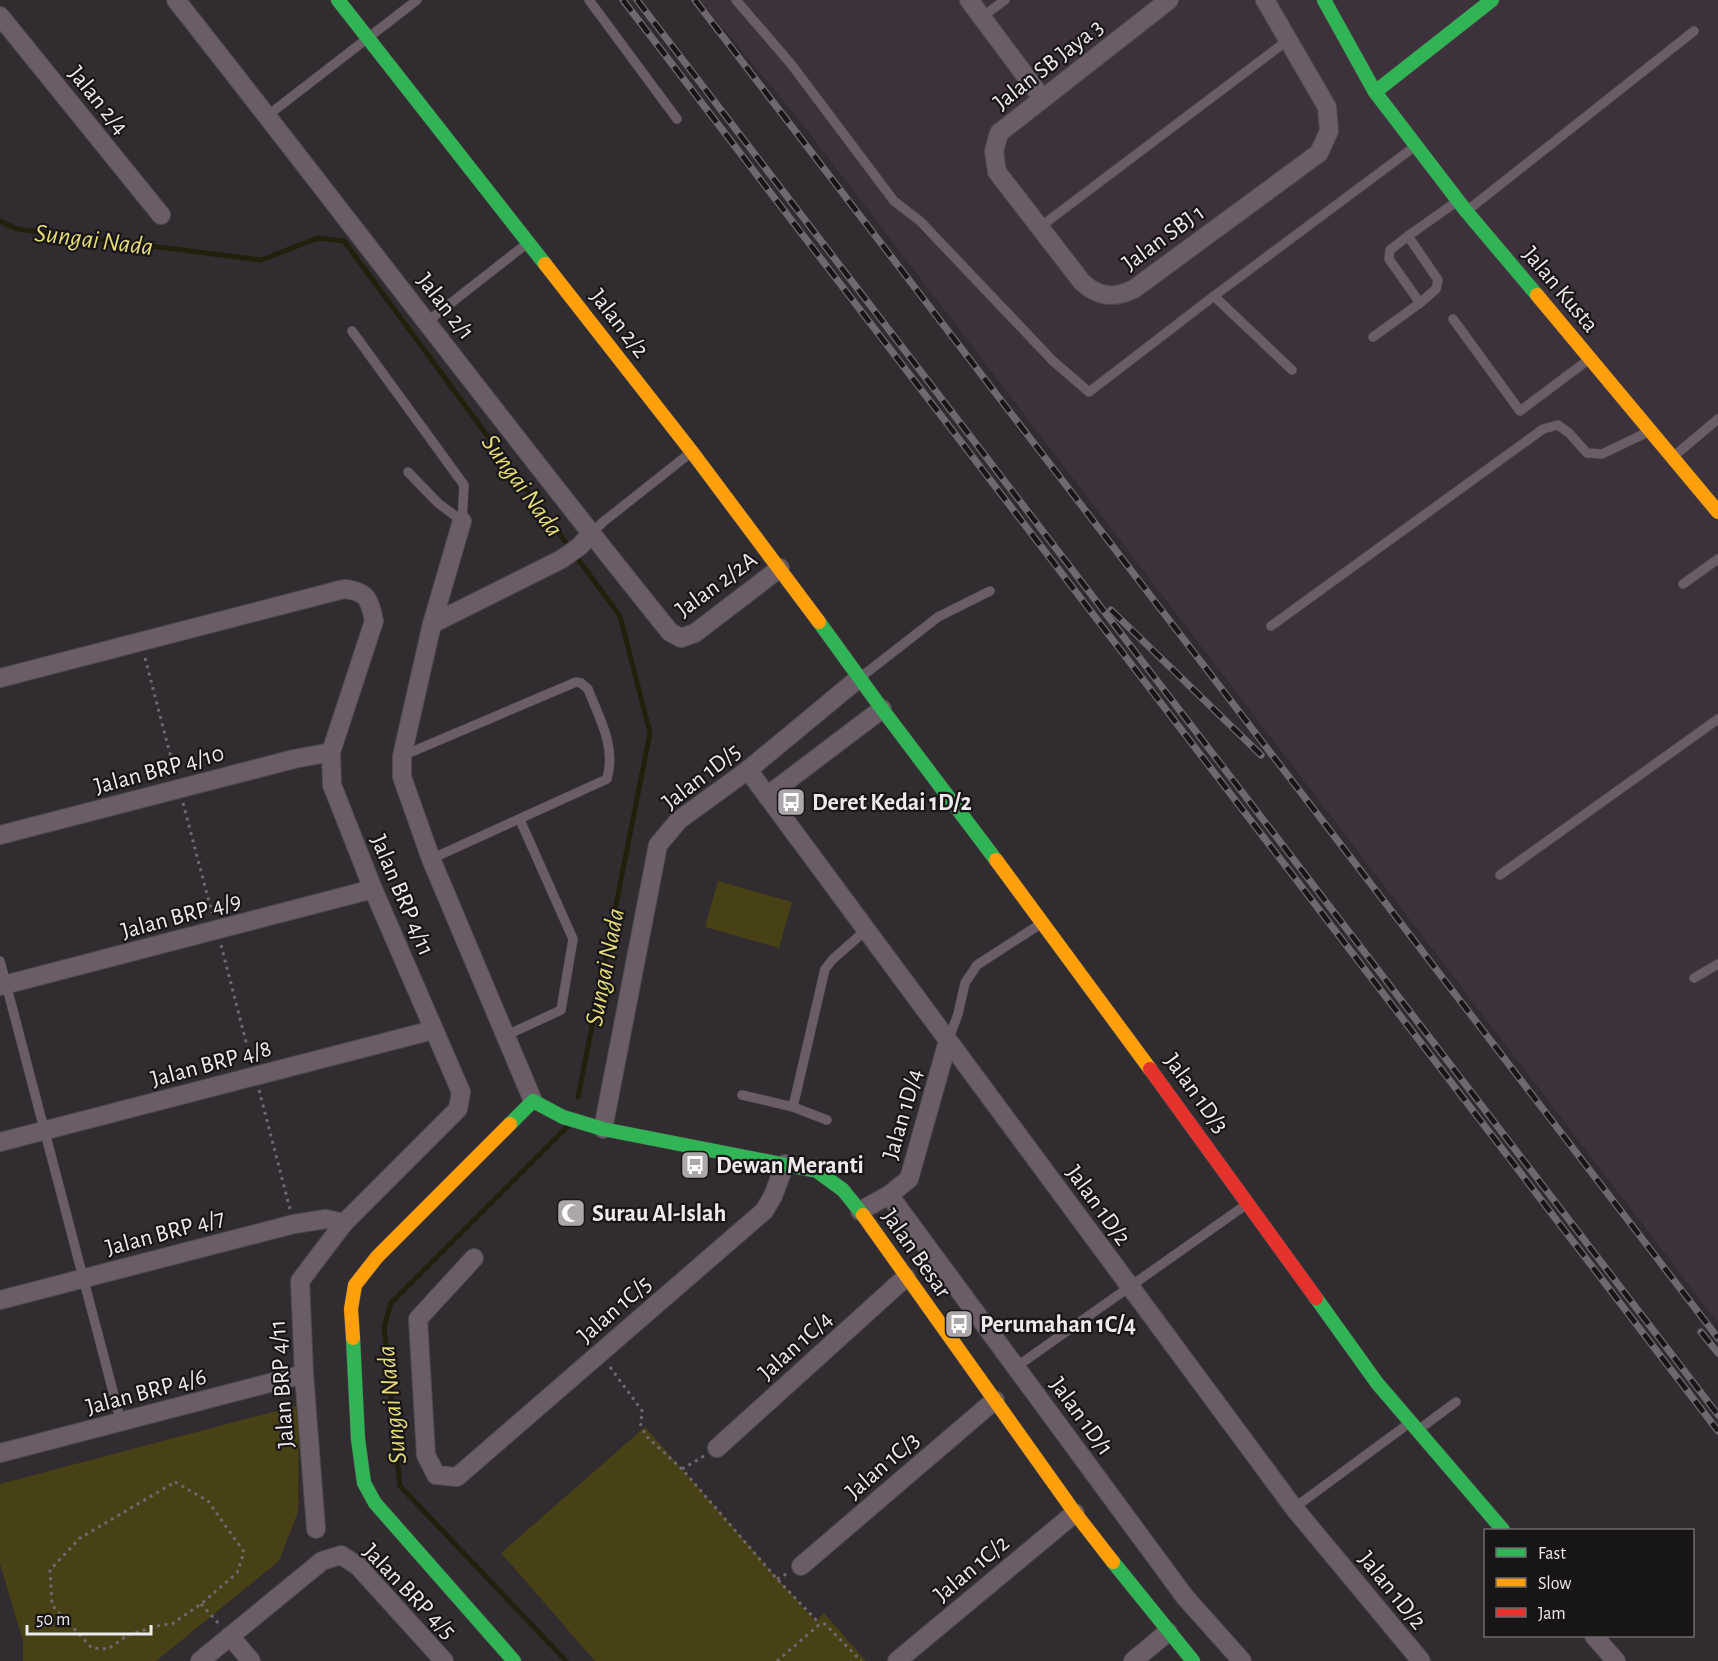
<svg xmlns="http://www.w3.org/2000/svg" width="1718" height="1661" font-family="'Alegreya Sans',sans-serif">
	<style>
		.built { fill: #3d323b }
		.green { fill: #474115 }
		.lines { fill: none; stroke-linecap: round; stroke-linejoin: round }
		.stream { stroke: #221f0c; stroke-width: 5 }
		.lane-casing { stroke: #4e4b4d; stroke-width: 10 }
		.street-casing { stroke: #4e4b4d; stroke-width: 20 }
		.fast-casing { stroke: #4e4b4d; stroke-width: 15 }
		.slow-casing { stroke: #4e4b4d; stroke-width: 15 }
		.jam-casing { stroke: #4e4b4d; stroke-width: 15 }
		.path { stroke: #70686f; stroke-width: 3; stroke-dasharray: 3 4.5; stroke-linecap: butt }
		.lane { stroke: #6a5d68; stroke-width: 9 }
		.street { stroke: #6a5d68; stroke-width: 18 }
		.fast { stroke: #30b455; stroke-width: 14 }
		.slow { stroke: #ff9f0a; stroke-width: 14 }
		.jam { stroke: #e5322d; stroke-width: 14 }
		.rail-casing { stroke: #70686f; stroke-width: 7 }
		.rail { stroke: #181517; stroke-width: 4.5; stroke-dasharray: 14; stroke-linecap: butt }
		.labels { text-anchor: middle; stroke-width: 4.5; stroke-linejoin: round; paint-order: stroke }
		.street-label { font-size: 24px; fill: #ede9ed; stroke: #181517 }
		.poi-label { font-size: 24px; font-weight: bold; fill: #ede9ed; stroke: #181517; text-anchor: start }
		.water-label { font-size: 26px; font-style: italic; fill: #e6db77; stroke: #181517 }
	</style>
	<rect width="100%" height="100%" fill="#312c30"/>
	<polygon class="built" points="700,0 1718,0 1718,1323 807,130"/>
	<g class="green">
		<polygon points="718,881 792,902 779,948 705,927"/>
		<polygon points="299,1405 298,1512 279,1561 156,1661 23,1661 23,1641 0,1564 0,1484"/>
		<polygon points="645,1427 816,1622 824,1613 866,1661 595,1661 501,1553"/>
	</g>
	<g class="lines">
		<g class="stream">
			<polyline points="0,221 17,229 261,260 318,238 344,241 620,616 650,733 578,1097"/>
			<polyline points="566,1661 400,1486 384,1327 391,1303 567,1127"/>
		</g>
		<g class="lane-casing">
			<g id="lane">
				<polyline points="589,0 677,119"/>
				<polyline points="736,0 791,64 894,201 920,221 1053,361 1089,392 1214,296"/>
				<polyline points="982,17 1005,0"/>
				<polyline points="267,116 417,0"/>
				<polyline points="1468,210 1694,31"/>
				<polyline points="1040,227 1288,40"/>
				<polygon points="1408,236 1438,280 1436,289 1420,303 1389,259 1390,250"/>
				<polyline points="1408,236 1456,202"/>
				<polyline points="1453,319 1520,411 1588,360"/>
				<polyline points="428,321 525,245"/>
				<polyline points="352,331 464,485 462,521"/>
				<polyline points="1373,337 1420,303"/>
				<polyline points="1292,370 1214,296 1414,147"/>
				<polyline points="1674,456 1718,419"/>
				<polyline points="408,472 438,503 462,521"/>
				<polyline points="591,534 603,522 689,454"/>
				<polyline points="1683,584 1718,559"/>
				<polyline points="1271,626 1543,429 1558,425 1569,433 1587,453 1602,454 1648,432"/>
				<polyline points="861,677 938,617 990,591"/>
				<path d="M402 756 576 682 581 683 588 689C600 720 616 746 607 779L431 859"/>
				<polyline points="1500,875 1718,719"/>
				<polyline points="0,961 121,1422"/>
				<polyline points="1694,978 1718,964"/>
				<polyline points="505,1036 561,1010 573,939 520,820"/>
				<polyline points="948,1041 958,1014 965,983 977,965 1042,923"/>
				<polyline points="742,1095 793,1107 825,969 833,959 866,930"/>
				<polyline points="793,1107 827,1120"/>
				<polyline points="1016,1367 1247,1204"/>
				<polyline points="1418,1430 1456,1402"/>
				<polyline points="1294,1508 1408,1424"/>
			</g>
		</g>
		<g class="street-casing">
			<g id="street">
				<path d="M176 0C342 210 502 424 670 632L681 638 695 633 780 568"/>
				<polyline points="969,0 1042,98"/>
				<path d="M1169 0 999 133 994 151 997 172 1082 282C1098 297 1114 299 1134 289L1319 153 1329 131 1327 107 1265 0"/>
				<polyline points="0,16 161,215"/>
				<polyline points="462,521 432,624 402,756 402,777 431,859 533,1101"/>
				<polyline points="432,624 562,559 580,546 591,534"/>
				<path d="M0 678 344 589C367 591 370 600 374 621L331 752 332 785 373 889 461 1092 458 1109 344 1223 300 1281 304 1374 316 1529"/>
				<polyline points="748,770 1294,1508 1421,1661"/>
				<polyline points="767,796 882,709"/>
				<polyline points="0,835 294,759 331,752"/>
				<polyline points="0,986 373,889"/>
				<polyline points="603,1129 658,845 679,820 748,770 859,678"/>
				<polyline points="0,1142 433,1030"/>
				<polyline points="889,1195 1185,1597 1242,1661"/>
				<polyline points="860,1211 889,1195 909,1179 948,1041"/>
				<polyline points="474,1258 418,1319 426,1455 436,1475 457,1477 764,1211 773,1196 785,1164"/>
				<polyline points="0,1300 294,1224 326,1219 344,1223"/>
				<polyline points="717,1448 906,1277"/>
				<polyline points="0,1453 304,1374"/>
				<polyline points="801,1566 995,1400"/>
				<polyline points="230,1636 251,1661"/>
				<polyline points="1594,1636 1616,1661"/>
				<polyline points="200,1661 322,1561 341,1555 358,1566 444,1661"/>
				<polyline points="897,1661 1075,1513"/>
				<polyline points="1133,1661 1168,1632"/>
			</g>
		</g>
		<g class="fast-casing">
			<g id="fast">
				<polyline points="338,0 545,264"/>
				<polyline points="1324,0 1375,92 1466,211 1537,295"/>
				<polyline points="1375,92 1492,0"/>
				<polyline points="819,622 882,709 996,860"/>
				<polyline points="510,1124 533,1101 563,1117 603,1129 817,1171 843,1190 863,1215"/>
				<polyline points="1316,1298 1377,1383 1503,1530"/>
				<polyline points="353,1338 358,1439 364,1483 375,1503 514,1661"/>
				<polyline points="1113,1562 1193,1661"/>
			</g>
		</g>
		<g class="slow-casing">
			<g id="slow">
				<polyline points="545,264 692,452 819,622"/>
				<polyline points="1537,295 1718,512"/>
				<polyline points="996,860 1150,1069"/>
				<polyline points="863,1215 1075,1513 1113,1562"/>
				<polyline points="353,1338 351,1309 355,1285 377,1257 510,1124"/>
			</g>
		</g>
		<g class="jam-casing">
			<polyline id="jam" points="1150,1069 1316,1298"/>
		</g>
		<g class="path">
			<polyline points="145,658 175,773"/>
			<polyline points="183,803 212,913"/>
			<polyline points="221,945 251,1061"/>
			<polyline points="259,1090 290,1209"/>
			<polyline points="610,1367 643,1412 640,1423 646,1436 682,1469 777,1579 820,1624"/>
			<polyline points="682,1469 704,1456"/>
			<polygon points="175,1482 208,1501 244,1552 237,1573 201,1604 172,1624 161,1625 128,1635 108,1649 92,1648 52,1605 50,1570 80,1538"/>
			<polyline points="777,1579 788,1573"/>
			<polyline points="201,1604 220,1625"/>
			<polyline points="777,1661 820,1624 825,1624 861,1661"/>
		</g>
		<use href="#lane" class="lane"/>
		<use href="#street" class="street"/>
		<use href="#fast" class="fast"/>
		<use href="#slow" class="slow"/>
		<use href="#jam" class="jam"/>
		<g class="rail-casing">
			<g id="rail">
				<polyline points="623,0 1718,1431"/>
				<polyline points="637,0 1718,1415"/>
				<polyline points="695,0 1718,1338"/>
				<polyline points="1111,610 1261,755"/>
				<polyline points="1701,1332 1718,1353"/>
			</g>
		</g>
		<use href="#rail" class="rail"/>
	</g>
	<defs>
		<g id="bus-square" transform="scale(1.5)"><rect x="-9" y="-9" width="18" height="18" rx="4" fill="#aba7ab" stroke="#181517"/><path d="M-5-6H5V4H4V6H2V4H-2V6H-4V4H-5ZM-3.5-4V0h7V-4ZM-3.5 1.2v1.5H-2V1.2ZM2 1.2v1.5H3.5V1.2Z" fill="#fff"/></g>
		<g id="mosque-square" transform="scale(1.5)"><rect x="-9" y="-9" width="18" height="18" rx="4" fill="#aba7ab" stroke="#181517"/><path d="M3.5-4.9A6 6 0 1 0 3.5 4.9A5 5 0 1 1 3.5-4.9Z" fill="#fff"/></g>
	</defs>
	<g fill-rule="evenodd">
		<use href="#bus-square" x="791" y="802"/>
		<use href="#bus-square" x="695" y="1165"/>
		<use href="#mosque-square" x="571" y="1213"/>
		<use href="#bus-square" x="959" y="1324"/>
	</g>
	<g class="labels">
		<g class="street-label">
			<text transform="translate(1048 64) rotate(-38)" y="8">Jalan SB Jaya 3</text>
			<text transform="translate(99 100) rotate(51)" y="8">Jalan 2/4</text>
			<text transform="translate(1163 237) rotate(-36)" y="8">Jalan SBJ 1</text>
			<text transform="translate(1561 289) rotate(50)" y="8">Jalan Kusta</text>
			<text transform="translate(446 306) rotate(52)" y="8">Jalan 2/1</text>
			<text transform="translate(620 323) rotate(52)" y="8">Jalan 2/2</text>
			<text transform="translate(716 584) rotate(-36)" y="8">Jalan 2/2A</text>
			<text transform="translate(159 769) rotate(-15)" y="8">Jalan BRP 4/10</text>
			<text transform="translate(701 776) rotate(-38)" y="8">Jalan 1D/5</text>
			<text transform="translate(403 895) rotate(67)" y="8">Jalan BRP 4/11</text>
			<text transform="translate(181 915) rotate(-15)" y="8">Jalan BRP 4/9</text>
			<text transform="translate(211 1063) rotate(-15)" y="8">Jalan BRP 4/8</text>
			<text transform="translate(1197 1093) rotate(54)" y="8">Jalan 1D/3</text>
			<text transform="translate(902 1114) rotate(-74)" y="8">Jalan 1D/4</text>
			<text transform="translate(1099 1205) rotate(54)" y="8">Jalan 1D/2</text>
			<text transform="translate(165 1232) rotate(-15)" y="8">Jalan BRP 4/7</text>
			<text transform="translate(917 1253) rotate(55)" y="8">Jalan Besar</text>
			<text transform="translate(614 1309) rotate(-41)" y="8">Jalan 1C/5</text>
			<text transform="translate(795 1345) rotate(-42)" y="8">Jalan 1C/4</text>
			<text transform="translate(281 1384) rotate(-94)" y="8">Jalan BRP 4/11</text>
			<text transform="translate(146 1391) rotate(-15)" y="8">Jalan BRP 4/6</text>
			<text transform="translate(1082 1416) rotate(54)" y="8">Jalan 1D/1</text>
			<text transform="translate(882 1465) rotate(-41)" y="8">Jalan 1C/3</text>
			<text transform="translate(971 1568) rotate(-40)" y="8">Jalan 1C/2</text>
			<text transform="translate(1393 1590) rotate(51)" y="8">Jalan 1D/2</text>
			<text transform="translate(410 1591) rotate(46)" y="8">Jalan BRP 4/5</text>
		</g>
		<g class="poi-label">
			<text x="812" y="810">Deret Kedai 1D/2</text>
			<text x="716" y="1173">Dewan Meranti</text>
			<text x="592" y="1221">Surau Al-Islah</text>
			<text x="980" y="1332">Perumahan 1C/4</text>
		</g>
		<g class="water-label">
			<text transform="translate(94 239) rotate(7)" y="9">Sungai Nada</text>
			<text transform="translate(523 485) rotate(54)" y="9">Sungai Nada</text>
			<text transform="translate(604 967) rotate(-79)" y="9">Sungai Nada</text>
			<text transform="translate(391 1405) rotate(-96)" y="9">Sungai Nada</text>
		</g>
	</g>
	<rect x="1484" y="1529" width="210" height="108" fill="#181517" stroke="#6d6a6d" stroke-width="1.5"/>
	<rect x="1496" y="1548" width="30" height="9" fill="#30b455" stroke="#6d6a6d" stroke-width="1.5"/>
	<text x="1538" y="1559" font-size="18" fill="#ede9ed">Fast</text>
	<rect x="1496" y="1578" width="30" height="9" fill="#ff9f0a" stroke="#6d6a6d" stroke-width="1.5"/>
	<text x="1538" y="1589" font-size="18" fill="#ede9ed">Slow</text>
	<rect x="1496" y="1608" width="30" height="9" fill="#e5322d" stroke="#6d6a6d" stroke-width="1.5"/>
	<text x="1538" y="1619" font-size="18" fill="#ede9ed">Jam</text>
	<path d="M27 1625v9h124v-9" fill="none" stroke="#ede9ed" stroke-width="3"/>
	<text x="36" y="1625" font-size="18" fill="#ede9ed" stroke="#181517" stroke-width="4.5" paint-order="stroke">50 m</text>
</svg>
